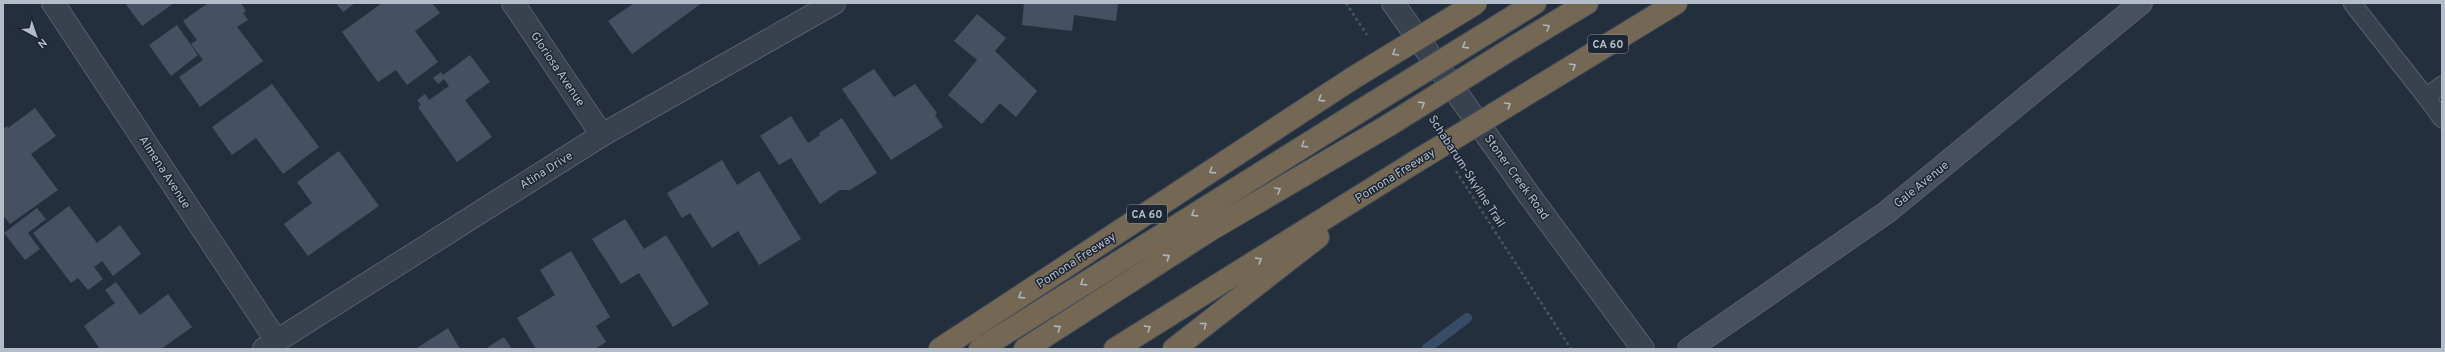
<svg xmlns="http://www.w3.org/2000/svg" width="2445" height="352" font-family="Overpass,sans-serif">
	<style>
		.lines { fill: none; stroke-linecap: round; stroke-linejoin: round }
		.stream { stroke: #394c67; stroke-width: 10 }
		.building { fill: #455162 }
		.service-casing { stroke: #565f6c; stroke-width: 19 }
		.minor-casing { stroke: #565f6c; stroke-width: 24 }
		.tertiary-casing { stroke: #565f6c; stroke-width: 24 }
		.secondary-casing { stroke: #565f6c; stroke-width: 24 }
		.motorway-casing { stroke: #434c59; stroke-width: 24 }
		.path { stroke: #44595c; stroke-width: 2.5; stroke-dasharray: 3 3; stroke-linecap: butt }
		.service { stroke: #38414e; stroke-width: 17 }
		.minor { stroke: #38414e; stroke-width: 22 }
		.tertiary { stroke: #38414e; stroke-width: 22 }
		.secondary { stroke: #465061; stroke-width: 22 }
		.motorway { stroke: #746855; stroke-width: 22 }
		.motorway-bridge-casing { stroke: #434c59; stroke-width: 24; stroke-linecap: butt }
		.motorway-bridge { stroke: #746855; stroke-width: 22 }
		.oneway { stroke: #aeb4bd }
		.labels { text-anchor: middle; stroke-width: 3; stroke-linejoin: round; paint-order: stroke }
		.shield { fill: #1d2633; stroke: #878f9c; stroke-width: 1 }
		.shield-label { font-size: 11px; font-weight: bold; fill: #b4bcc9 }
		.street-label { font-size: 12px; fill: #b4bcc9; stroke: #1d2633 }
	</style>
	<rect width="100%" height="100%" fill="#242f3e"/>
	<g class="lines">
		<polyline class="stream" points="1426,349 1467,318"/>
	</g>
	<g class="building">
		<polygon points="125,3 174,3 142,26"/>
		<polygon points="208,3 241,3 246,11 243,13 248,20 237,27 263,61 200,107 179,77 203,60 191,44 197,40 183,21"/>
		<polygon points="336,3 355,3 343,12"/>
		<polygon points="382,3 432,3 440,13 415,31 438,62 407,85 396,70 378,82 342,32"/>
		<polygon points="634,3 702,3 632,54 608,21"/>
		<polygon points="1024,3 1118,3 1116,21 1074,15 1072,31 1022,25"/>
		<polygon points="977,14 1006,38 995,51 1037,91 1016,117 1000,103 982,124 948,95 977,60 954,41"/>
		<polygon points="177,25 198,55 171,76 149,45"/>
		<polygon points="470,55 490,82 465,100 492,137 457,162 418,107 421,105 417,100 425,94 429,100 449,86 444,79 438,84 433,78 441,72 443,75"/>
		<polygon points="874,69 894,97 915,84 937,113 935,115 943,127 891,160 842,89"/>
		<polygon points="272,84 319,147 283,174 256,138 232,155 212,127"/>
		<polygon points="35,108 56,136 31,154 58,190 10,224 3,215 3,129 7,126 8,128"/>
		<polygon points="791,116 808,143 820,135 819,133 842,118 877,173 850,190 840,190 820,204 791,158 779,165 760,136"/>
		<polygon points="339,151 379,206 308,256 284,224 312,203 297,182"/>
		<polygon points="722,160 737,185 759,171 801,239 759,265 738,231 712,248 690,213 682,218 667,193"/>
		<polygon points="69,206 97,243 120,225 141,254 113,276 102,261 94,267 103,279 88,290 78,278 71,283 33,233"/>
		<polygon points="37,208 46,219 28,233 40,249 25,260 4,233"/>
		<polygon points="625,219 644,249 666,235 709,304 673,327 639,273 621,284 592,239"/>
		<polygon points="571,251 610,317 596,326 606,342 595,349 536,349 517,318 555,295 540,270"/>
		<polygon points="116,282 140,315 168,294 192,327 161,349 100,349 84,326 115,303 105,290"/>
		<polygon points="448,328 460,349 417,349 417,348"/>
		<polygon points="504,337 512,349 485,349"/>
	</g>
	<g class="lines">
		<g class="service-casing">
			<g id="service">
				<polyline points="2352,3 2426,97 2442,85"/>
				<polyline points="2426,97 2442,119"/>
			</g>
		</g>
		<g class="minor-casing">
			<g id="minor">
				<polyline points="53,3 276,340"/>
				<polyline points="513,3 602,135"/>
				<polyline points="264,349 602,135 834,3"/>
			</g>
		</g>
		<g class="tertiary-casing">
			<polyline id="tertiary" points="1393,3 1529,195 1643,349"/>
		</g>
		<g class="secondary-casing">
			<polyline id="secondary" points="1689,349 1887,212 2141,3"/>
		</g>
		<g class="motorway-casing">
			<g id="motorway">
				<polyline points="1498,26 1535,3"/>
				<polyline points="1514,47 1587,3"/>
				<polyline points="1540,86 1676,3"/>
				<polyline points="940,349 1353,78"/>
				<polyline points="980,349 1373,103"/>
				<polyline points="1025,349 1210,230 1389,125"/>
				<polyline points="1115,349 1415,162"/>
				<polyline points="1174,349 1318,237"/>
			</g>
		</g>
		<g class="path">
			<polyline points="1346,3 1367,35"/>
			<polyline points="1456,171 1571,349"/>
		</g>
		<use href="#service" class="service"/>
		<use href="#minor" class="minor"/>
		<use href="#tertiary" class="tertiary"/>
		<use href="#secondary" class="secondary"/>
		<use href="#motorway" class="motorway"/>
		<g class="motorway-bridge-casing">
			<g id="motorway-bridge">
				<polyline points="1353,78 1476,3"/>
				<polyline points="1373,103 1498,26"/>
				<polyline points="1389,125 1514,47"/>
				<polyline points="1415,162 1540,86"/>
			</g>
		</g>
		<use href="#motorway-bridge" class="motorway-bridge"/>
	</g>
	<defs><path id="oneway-chevron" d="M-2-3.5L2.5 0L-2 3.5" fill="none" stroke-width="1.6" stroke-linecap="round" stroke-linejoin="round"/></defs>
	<g class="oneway">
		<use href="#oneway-chevron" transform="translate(1547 27) rotate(-31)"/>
		<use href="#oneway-chevron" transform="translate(1465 46) rotate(148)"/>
		<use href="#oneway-chevron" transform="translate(1395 53) rotate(149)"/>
		<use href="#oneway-chevron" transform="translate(1573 66) rotate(-31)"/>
		<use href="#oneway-chevron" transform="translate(1321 99) rotate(147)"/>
		<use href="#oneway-chevron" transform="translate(1422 104) rotate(-32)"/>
		<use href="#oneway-chevron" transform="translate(1508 105) rotate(-31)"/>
		<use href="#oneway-chevron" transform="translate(1304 145) rotate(148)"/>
		<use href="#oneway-chevron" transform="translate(1212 171) rotate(147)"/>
		<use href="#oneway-chevron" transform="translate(1278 190) rotate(-30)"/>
		<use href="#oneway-chevron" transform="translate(1194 214) rotate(148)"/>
		<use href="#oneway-chevron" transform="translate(1167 257) rotate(-33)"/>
		<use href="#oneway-chevron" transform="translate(1259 260) rotate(-32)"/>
		<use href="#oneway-chevron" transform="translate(1083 283) rotate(148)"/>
		<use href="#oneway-chevron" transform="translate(1021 296) rotate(147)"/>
		<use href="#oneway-chevron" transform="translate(1204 325) rotate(-38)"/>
		<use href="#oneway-chevron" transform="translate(1058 328) rotate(-33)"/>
		<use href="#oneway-chevron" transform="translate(1148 328) rotate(-32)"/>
	</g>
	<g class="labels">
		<g class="shield">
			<rect x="1588" y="35" width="40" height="18" rx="3"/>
			<rect x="1127" y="205" width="40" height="18" rx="3"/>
		</g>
		<g class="shield-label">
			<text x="1608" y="48">CA 60</text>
			<text x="1147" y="218">CA 60</text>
		</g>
		<g class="street-label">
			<text transform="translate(558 69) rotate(56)" y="4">Gloriosa Avenue</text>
			<text transform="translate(546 170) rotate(-32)" y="4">Atina Drive</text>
			<text transform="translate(1467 171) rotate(57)" y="4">Schabarum-Skyline Trail</text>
			<text transform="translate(165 172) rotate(57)" y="4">Almena Avenue</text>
			<text transform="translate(1395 175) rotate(-32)" y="4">Pomona Freeway</text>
			<text transform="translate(1517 177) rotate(54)" y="4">Stoner Creek Road</text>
			<text transform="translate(1921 184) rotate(-39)" y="4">Gale Avenue</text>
			<text transform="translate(1076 260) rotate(-33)" y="4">Pomona Freeway</text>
		</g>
	</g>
	<rect width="2445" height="352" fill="none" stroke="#b4bcc9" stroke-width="8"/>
	<g transform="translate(36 36) rotate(140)" stroke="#1d2633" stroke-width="3" paint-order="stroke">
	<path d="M0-3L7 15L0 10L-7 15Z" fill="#b4bcc9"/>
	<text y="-6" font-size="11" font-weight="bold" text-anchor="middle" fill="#b4bcc9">N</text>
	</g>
</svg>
